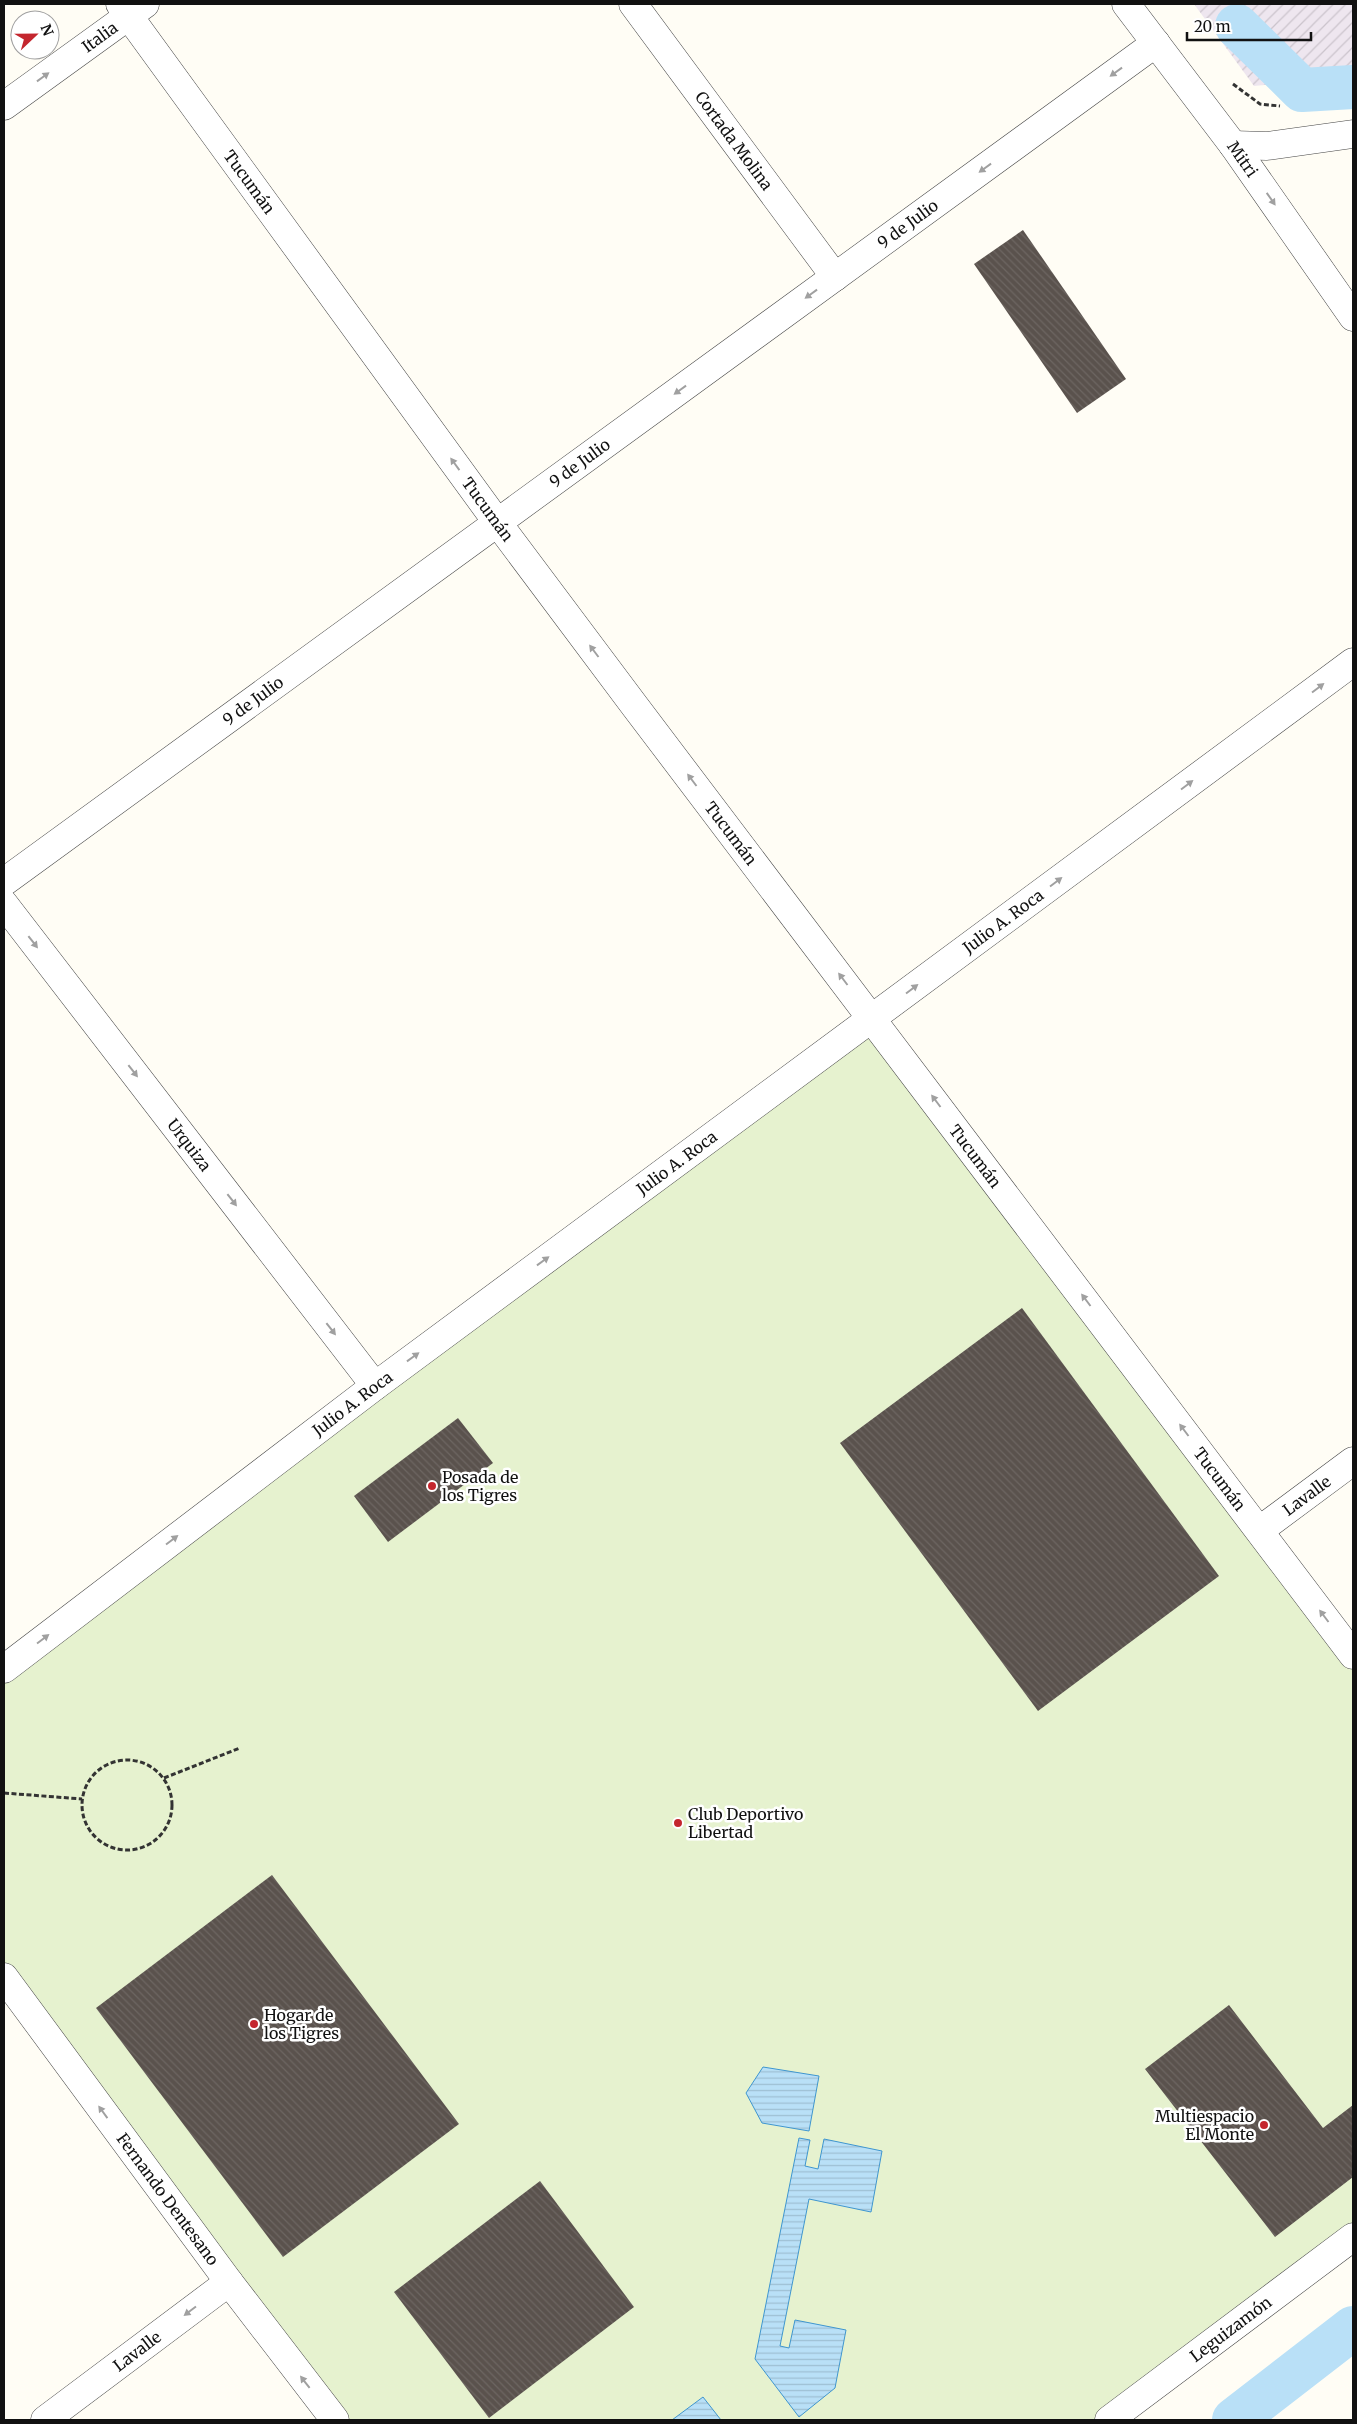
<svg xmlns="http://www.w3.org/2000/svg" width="1357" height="2424" font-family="Merriweather,serif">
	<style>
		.industrial { fill: url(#industrial-furrows) }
		.pitch { fill: #e6f2cf }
		.water { fill: url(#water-rules); stroke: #3f96cf }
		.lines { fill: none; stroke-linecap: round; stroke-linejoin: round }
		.canal { stroke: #b9e0f7; stroke-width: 44 }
		.building { fill: url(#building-back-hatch) }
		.street-casing { stroke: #444; stroke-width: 29 }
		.path { stroke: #333; stroke-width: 3; stroke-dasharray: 5 2.5; stroke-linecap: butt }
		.street { stroke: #fff; stroke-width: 28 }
		.oneway { fill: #a0a0a0 }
		.poi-dot { fill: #c4262e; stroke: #fff; stroke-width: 2 }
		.labels { text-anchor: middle; stroke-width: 5; stroke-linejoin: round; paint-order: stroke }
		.street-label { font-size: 16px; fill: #111; stroke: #fff }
		.poi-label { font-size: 16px; fill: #111; stroke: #fff; text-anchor: start }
	</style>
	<defs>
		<pattern id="industrial-furrows" width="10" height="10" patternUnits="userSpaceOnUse" patternTransform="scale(1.25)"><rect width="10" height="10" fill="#eee6ef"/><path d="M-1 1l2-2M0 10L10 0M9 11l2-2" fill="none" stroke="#cbc4cc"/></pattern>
		<pattern id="water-rules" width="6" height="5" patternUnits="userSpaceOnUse" patternTransform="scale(1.25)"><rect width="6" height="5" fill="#b9e0f7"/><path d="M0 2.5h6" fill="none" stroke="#9ebfd3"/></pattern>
		<pattern id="building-back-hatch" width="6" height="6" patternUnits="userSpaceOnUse" patternTransform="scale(1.25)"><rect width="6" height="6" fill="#5a524d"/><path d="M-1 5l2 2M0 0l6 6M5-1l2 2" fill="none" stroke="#6d6662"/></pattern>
	</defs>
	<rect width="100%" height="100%" fill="#fffdf5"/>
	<polygon class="industrial" points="1194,4 1353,4 1353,77 1254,86"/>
	<polygon class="pitch" points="873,1018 1353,1655 1353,2237 1109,2420 335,2420 4,1977 4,1669"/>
	<g class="water">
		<polygon points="763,2067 819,2076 809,2131 762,2123 746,2093"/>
		<polygon points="799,2138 810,2140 805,2166 818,2169 824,2139 882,2151 871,2212 809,2199 780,2346 789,2348 795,2320 846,2330 835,2388 799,2417 755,2359"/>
		<polygon points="703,2397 721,2420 672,2420"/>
	</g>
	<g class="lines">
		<g class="canal">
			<polyline points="1237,26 1302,90 1353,87"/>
			<polyline points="1234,2420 1353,2328"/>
		</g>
	</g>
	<g class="building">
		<polygon points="1023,230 1126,379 1077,413 974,264"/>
		<polygon points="1022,1308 1219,1576 1038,1711 840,1443"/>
		<polygon points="458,1418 493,1463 388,1542 354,1496"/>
		<polygon points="272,1875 459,2124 283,2257 96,2008"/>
		<polygon points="1229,2005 1323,2128 1353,2105 1353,2177 1275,2237 1145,2069"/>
		<polygon points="540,2181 634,2307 489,2418 394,2292"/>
	</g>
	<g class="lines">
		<g class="street-casing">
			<g id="street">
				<path id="s1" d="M120 4 497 522 634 705 1353 1655"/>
				<path id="s2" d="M633 4 835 277"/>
				<path id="s3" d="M1126 4 1233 145 1353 317"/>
				<path id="s4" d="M4 106 145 4"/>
				<polyline points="1233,145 1267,146 1353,134"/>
				<path id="s5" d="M4 882 1156 43"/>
				<path id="s6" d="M4 904 375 1386"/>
				<path id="s7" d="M1260 1530 1353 1461"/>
				<path id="s8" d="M4 1669 375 1386 1353 662"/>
				<path id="s9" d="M4 1977 229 2282 335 2420"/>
				<path id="s10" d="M45 2420 229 2282"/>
				<path id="s11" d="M1109 2420 1353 2237"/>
			</g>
		</g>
		<g class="path">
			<polyline points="1233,84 1260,104 1280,106"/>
			<circle cx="127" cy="1805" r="45"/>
			<polyline points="164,1778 240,1748"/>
			<polyline points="4,1793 82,1799"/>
		</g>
		<use href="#street" class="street"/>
	</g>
	<defs><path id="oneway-solid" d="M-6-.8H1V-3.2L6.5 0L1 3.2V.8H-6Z" transform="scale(1.25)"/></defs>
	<g class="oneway">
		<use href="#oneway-solid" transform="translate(1116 72) rotate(144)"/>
		<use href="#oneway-solid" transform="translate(43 77) rotate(-36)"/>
		<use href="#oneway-solid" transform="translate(985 168) rotate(144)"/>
		<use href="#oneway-solid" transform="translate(1271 199) rotate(55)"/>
		<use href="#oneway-solid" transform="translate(811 294) rotate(144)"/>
		<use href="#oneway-solid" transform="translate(680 390) rotate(144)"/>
		<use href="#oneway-solid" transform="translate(455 464) rotate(-126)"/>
		<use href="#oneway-solid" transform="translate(594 651) rotate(-127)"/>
		<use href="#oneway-solid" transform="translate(1318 688) rotate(-37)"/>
		<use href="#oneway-solid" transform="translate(692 780) rotate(-127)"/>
		<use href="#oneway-solid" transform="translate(1187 785) rotate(-37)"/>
		<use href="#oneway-solid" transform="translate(1056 882) rotate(-37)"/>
		<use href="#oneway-solid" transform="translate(33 942) rotate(52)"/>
		<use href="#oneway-solid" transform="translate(843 979) rotate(-127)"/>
		<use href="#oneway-solid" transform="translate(912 989) rotate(-37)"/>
		<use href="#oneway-solid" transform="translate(133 1071) rotate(52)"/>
		<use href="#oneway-solid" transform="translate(936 1101) rotate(-127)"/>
		<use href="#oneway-solid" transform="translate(232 1200) rotate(52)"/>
		<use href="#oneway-solid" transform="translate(543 1261) rotate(-36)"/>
		<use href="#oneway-solid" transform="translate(1086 1300) rotate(-127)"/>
		<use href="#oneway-solid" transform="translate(331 1329) rotate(52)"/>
		<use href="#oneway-solid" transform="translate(413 1357) rotate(-36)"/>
		<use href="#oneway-solid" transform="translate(1184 1430) rotate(-127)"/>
		<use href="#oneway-solid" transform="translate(172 1540) rotate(-37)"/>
		<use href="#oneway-solid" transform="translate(1324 1616) rotate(-127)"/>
		<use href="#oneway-solid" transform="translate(43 1639) rotate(-37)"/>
		<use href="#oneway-solid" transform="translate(103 2112) rotate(-126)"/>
		<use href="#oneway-solid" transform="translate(190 2311) rotate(143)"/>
		<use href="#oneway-solid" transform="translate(305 2382) rotate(-128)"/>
	</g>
	<g class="poi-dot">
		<circle cx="432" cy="1486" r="5"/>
		<circle cx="678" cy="1823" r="5"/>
		<circle cx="254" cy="2024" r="5"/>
		<circle cx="1264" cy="2125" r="5"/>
	</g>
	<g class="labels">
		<g class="street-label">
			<text dy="6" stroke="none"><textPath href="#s4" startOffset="118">Italia</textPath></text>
			<text dy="6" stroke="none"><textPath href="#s2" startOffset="170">Cortada Molina</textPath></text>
			<text dy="6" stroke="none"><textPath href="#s3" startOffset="194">Mitri</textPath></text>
			<text dy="6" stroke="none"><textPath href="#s1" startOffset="220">Tucumán</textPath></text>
			<text dy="6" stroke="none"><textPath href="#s5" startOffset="1118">9 de Julio</textPath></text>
			<text dy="6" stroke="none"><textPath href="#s5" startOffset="712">9 de Julio</textPath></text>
			<text dy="6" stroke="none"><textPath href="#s1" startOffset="625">Tucumán</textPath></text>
			<text dy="6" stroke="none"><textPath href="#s5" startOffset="308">9 de Julio</textPath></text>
			<text dy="6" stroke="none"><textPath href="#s1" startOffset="1030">Tucumán</textPath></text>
			<text dy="6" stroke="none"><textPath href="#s8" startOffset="1248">Julio A. Roca</textPath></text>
			<text dy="6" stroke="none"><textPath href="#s6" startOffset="304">Urquiza</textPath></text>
			<text dy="6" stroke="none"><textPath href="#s1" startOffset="1435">Tucumán</textPath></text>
			<text dy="6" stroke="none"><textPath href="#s8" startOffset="842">Julio A. Roca</textPath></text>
			<text dy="6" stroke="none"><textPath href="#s8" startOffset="438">Julio A. Roca</textPath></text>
			<text dy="6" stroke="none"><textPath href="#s1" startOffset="1840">Tucumán</textPath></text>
			<text dy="6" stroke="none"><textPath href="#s7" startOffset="58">Lavalle</textPath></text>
			<text dy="6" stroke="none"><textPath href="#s9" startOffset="276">Fernando Dentesano</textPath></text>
			<text dy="6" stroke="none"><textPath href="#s11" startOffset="152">Leguizamón</textPath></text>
			<text dy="6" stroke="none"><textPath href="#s10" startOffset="115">Lavalle</textPath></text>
		</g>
		<g class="poi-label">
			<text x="442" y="1483">Posada de<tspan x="442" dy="18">los Tigres</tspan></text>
			<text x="688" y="1820">Club Deportivo<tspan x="688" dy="18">Libertad</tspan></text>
			<text x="264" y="2021">Hogar de<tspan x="264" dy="18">los Tigres</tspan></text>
			<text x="1254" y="2122" text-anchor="end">Multiespacio<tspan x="1254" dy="18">El Monte</tspan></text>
		</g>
	</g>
	<rect width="1357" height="2424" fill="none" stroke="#111111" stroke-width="10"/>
	<g transform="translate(35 35) rotate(68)"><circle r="24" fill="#ffffff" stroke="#a0a0a0"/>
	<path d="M0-4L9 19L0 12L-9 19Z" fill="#c4262e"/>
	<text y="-8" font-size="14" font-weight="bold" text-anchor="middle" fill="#111111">N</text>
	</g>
	<path d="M1187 32v8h124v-8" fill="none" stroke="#111111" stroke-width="2.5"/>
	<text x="1194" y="32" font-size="15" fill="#111111" stroke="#ffffff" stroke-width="4" paint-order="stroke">20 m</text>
</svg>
